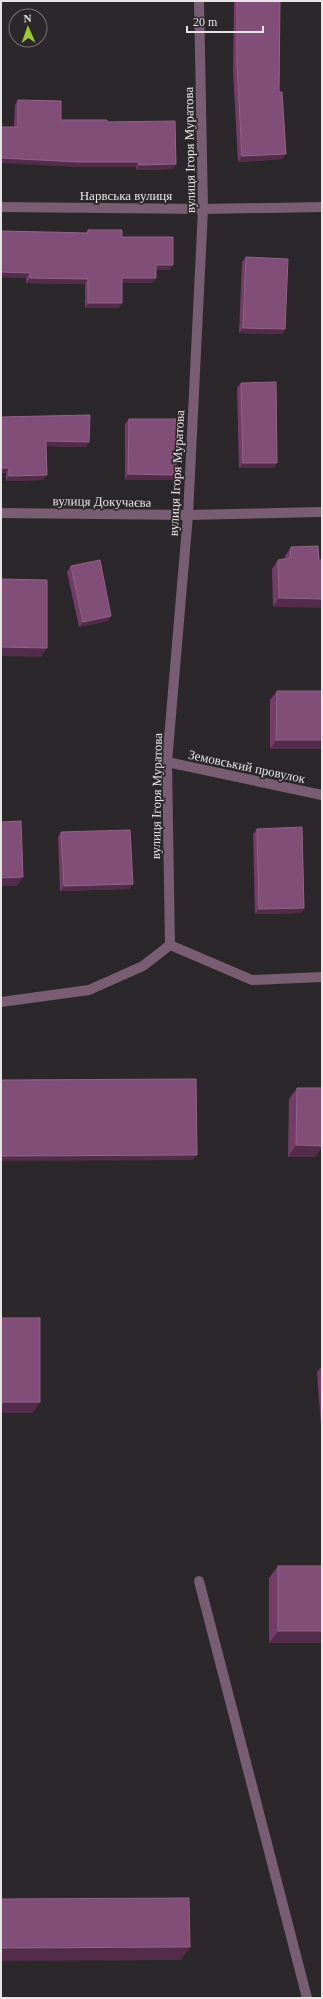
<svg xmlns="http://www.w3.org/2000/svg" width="323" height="1999" font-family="Georgia,serif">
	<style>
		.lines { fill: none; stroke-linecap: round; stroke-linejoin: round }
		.minor { stroke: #795d72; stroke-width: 10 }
		.wall { fill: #743c68 }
		.shaded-wall { fill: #522c4a }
		.building { fill: #804e76; stroke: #906588 }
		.labels { text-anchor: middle; stroke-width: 3.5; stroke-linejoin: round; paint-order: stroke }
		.street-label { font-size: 13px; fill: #e7e4e6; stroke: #2c272a }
	</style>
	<rect width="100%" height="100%" fill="#2c272a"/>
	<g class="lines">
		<g class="minor">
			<polyline points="1,207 203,209 322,207"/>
			<polyline points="1,513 188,515 322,512"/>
			<polyline points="167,762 322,795"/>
			<polyline points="170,945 167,762 188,515 203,209 199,1"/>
			<polyline points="170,945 252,980 322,977"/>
			<polyline points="1,1002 89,990 143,966 170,945"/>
			<polyline points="199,1581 307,1998"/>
		</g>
	</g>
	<g class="wall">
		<polygon points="234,1 280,1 279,92 282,159 238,162 233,71"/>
		<polygon points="18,100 61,120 107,122 173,169 136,170 136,167 75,167 14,127 15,105"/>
		<polygon points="88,230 122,237 173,265 169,270 156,270 156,278 152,283 122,283 119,308 85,308 85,284 26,283 26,278 1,277 1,231 86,233"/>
		<polygon points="246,257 285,329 282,334 239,333 242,262"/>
		<polygon points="241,383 274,468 239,468 237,388"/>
		<polygon points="1,417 86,447 46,446 43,480 6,481 6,473 1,473"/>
		<polygon points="129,419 176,475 172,480 125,480 125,424"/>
		<polygon points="291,547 319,560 273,607 272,569 278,560 285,559 285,556"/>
		<polygon points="71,566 108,621 79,627 67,572"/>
		<polygon points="277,691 322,691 322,749 270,749 270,700"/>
		<polygon points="257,829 304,908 301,913 255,914 253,834"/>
		<polygon points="61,832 133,884 129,889 60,891 58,837"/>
		<polygon points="297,1088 322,1088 322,1147 315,1157 288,1157 289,1099"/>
		<polygon points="322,1366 322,1440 317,1372"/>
		<polygon points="278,1566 322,1643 269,1643 269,1578"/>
	</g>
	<g class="shaded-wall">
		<polygon points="286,154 282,159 238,162 242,156"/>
		<polygon points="1,158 139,162 136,167 75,167 1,163"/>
		<polygon points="176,164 173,169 136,170 139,165"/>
		<polygon points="156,265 173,265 169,270 152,270"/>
		<polygon points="1,272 30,273 26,278 1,277"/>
		<polygon points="30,278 88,279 85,284 26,283"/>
		<polygon points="122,278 156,278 152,283 119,283"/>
		<polygon points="88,303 122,303 119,308 85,308"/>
		<polygon points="243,328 285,329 282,334 239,333"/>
		<polygon points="46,441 89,442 86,447 42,446"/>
		<polygon points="243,463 277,463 274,468 239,468"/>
		<polygon points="1,468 9,468 6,473 1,473"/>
		<polygon points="128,474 176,475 172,480 125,480"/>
		<polygon points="47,475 43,480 6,481 9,476"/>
		<polygon points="279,598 322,599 322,608 273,607"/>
		<polygon points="111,616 108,621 79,627 83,622"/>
		<polygon points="1,647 47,648 41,657 1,656"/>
		<polygon points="276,740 322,740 322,749 270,749"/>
		<polygon points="23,877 17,886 1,886 1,878"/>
		<polygon points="133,884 129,889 60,891 64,886"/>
		<polygon points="304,908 301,913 255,914 259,909"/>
		<polygon points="322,1136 322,1147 315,1157 288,1157 296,1145"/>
		<polygon points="197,1155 193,1160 1,1161 1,1156"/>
		<polygon points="1,1402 40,1402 33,1413 1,1413"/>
		<polygon points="278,1631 322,1631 322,1643 269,1643"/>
		<polygon points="190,1947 181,1960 1,1961 1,1948"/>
	</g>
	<g class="building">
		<polygon points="237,1 280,1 279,92 282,92 286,154 242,156 237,66"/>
		<polygon points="18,100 61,101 61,120 107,120 107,122 175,121 176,164 139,165 139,162 78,162 1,158 1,127 18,127"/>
		<polygon points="88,230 122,230 122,237 173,237 173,265 156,265 156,278 122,278 122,303 88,303 88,279 30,278 30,273 1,272 1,231 88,233"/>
		<polygon points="246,257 288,259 285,329 243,328"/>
		<polygon points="276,382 277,463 243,463 241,383"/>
		<polygon points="90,415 89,442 46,441 47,475 9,476 9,468 1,468 1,417"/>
		<polygon points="129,419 176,419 176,475 128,474"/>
		<polygon points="318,546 319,560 322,560 322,599 279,598 278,560 290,558 291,547"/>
		<polygon points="100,560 111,616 83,622 71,566"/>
		<polygon points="1,579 47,580 47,648 1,647"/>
		<polygon points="277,691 322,691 322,740 276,740"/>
		<polygon points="21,821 23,877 1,878 1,822"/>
		<polygon points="302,827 304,908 259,909 257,829"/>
		<polygon points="130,830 133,884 64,886 61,832"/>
		<polygon points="196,1079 197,1155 1,1156 1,1080"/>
		<polygon points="297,1088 322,1088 322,1146 296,1145"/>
		<rect x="1" y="1318" width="39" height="84"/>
		<rect x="278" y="1566" width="44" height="65"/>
		<polygon points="189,1898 190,1947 1,1948 1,1899"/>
	</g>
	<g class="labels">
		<g class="street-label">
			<text transform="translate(189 150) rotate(-91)" y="5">вулиця Ігоря Муратова</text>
			<text x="126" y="200">Нарвська вулиця</text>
			<text transform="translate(176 473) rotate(-87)" y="5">вулиця Ігоря Муратова</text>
			<text transform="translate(102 501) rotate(1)" y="5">вулиця Докучаєва</text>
			<text transform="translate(247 766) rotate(12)" y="5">Земовський провулок</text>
			<text transform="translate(156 796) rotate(-89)" y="5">вулиця Ігоря Муратова</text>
		</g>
	</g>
	<rect width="323" height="1999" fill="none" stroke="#e7e4e6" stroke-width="4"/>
	<g transform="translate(28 28) rotate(358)"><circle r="19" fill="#2c272a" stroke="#777375"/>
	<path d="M0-3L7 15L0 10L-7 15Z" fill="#9cca32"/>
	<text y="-6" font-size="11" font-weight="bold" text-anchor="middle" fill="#e7e4e6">N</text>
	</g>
	<path d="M187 26v6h76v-6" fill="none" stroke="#e7e4e6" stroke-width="2"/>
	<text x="193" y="26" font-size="12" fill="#e7e4e6" stroke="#2c272a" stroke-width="3" paint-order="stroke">20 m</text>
</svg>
